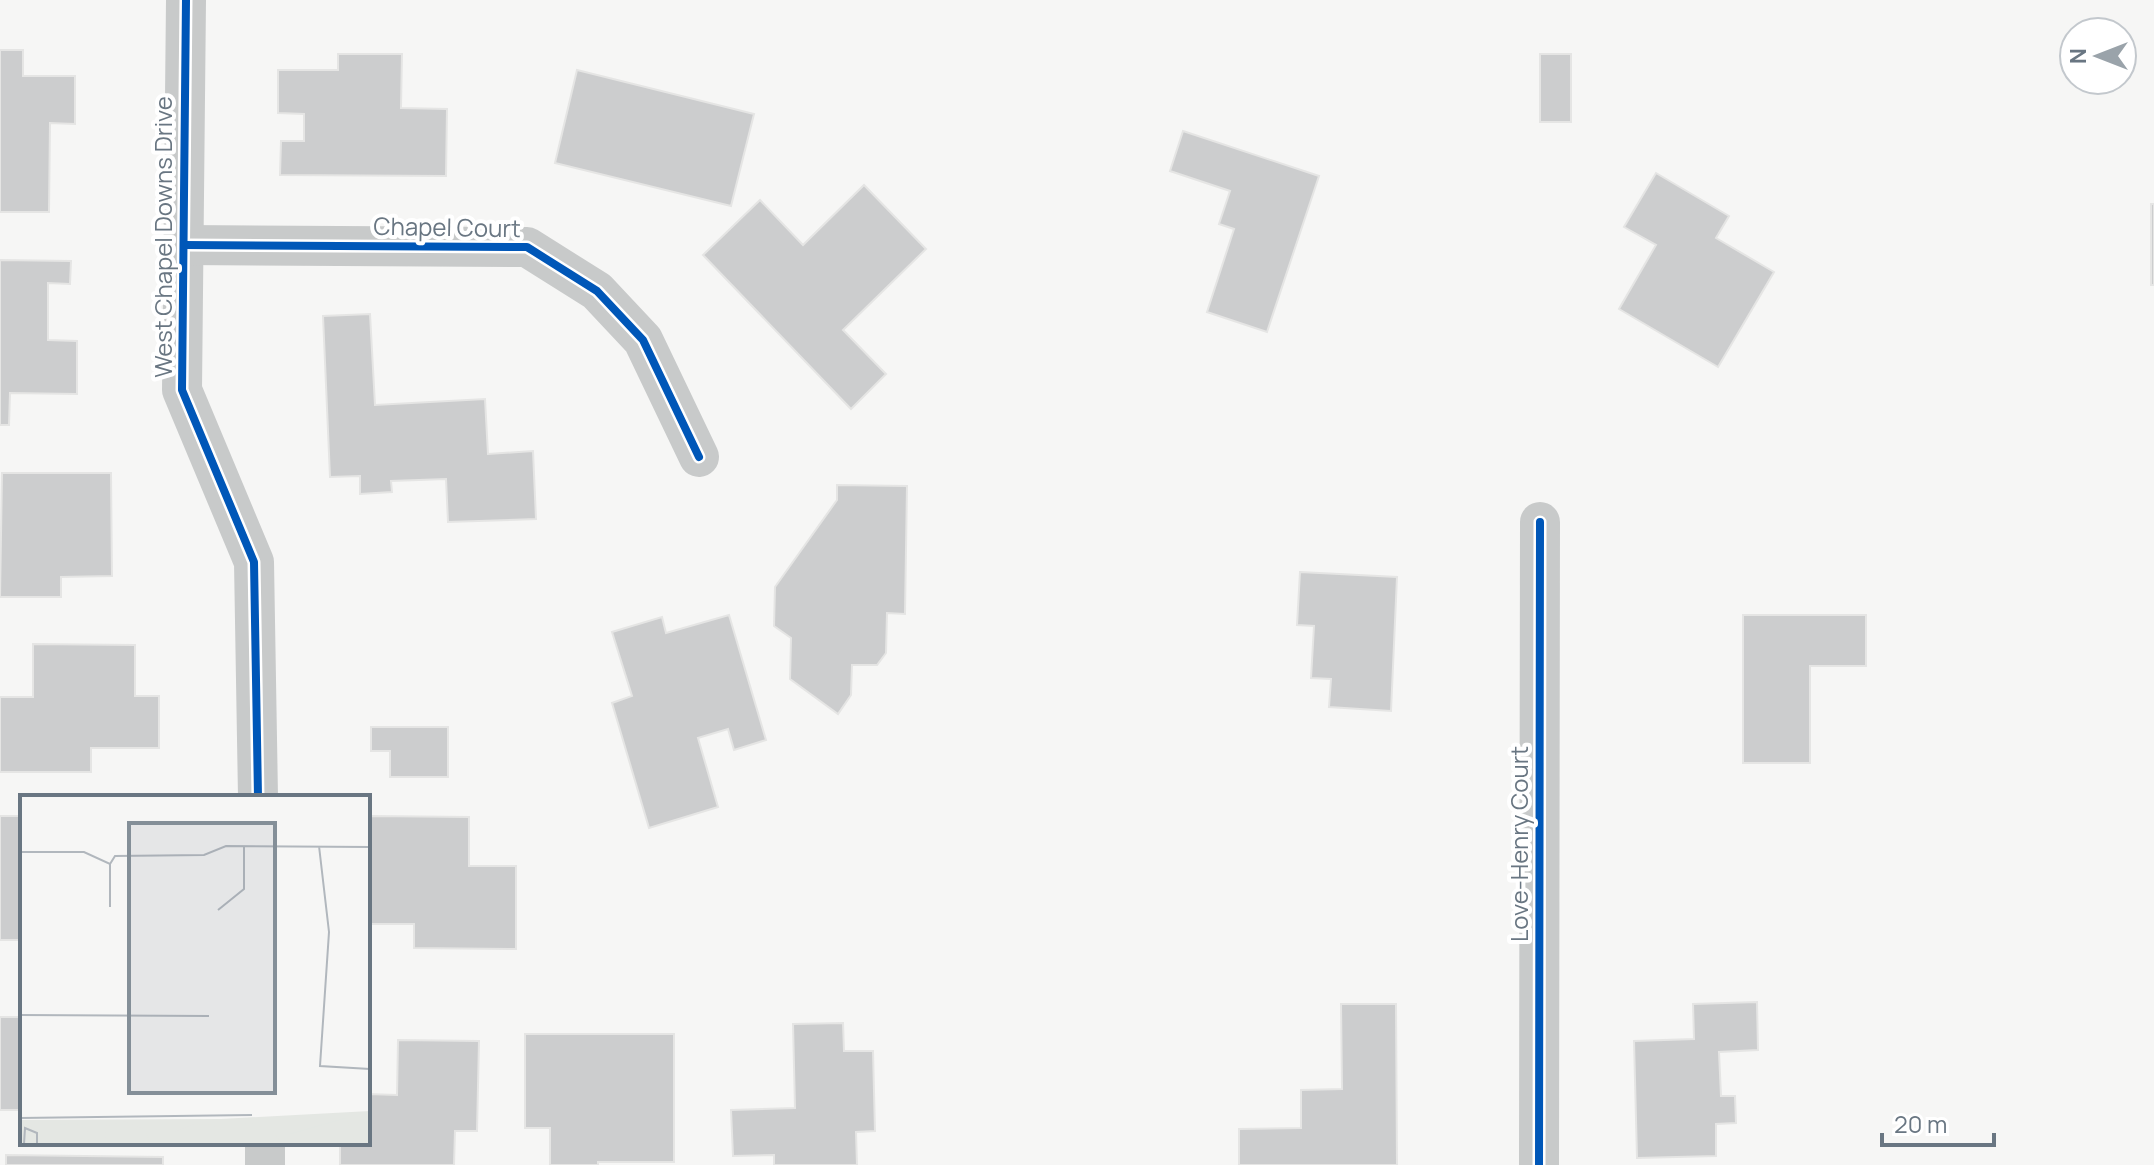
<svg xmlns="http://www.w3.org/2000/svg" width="2154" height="1165" font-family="Manrope,sans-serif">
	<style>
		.building { fill: #cccdce; stroke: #e5e5e4; stroke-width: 2 }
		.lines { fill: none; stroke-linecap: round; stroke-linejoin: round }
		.street { stroke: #c8caca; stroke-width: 40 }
		.cycleway-casing { stroke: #fff; stroke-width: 13 }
		.cycleway { stroke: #0057b8; stroke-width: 8 }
		.labels { text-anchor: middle; stroke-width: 8; stroke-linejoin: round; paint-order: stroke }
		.street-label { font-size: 24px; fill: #697682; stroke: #fff }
		.inset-road { fill: none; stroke: #b1b7bd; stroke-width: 2 }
		.view { fill: #848f98; fill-opacity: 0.15; stroke: #848f98; stroke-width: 4 }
		.inset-edge { fill: none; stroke: #697682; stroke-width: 4 }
	</style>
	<rect width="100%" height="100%" fill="#f6f6f5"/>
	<g class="building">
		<polygon points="0,50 23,50 23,76 75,76 75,124 50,123 49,212 0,212"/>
		<polygon points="338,54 402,54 401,108 447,109 446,176 280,175 281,141 304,141 304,114 278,113 278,70 338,70"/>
		<rect x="1540" y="54" width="31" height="68"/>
		<polygon points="577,70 754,114 731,206 555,163"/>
		<polygon points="1183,131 1319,176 1267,332 1207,312 1234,229 1219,224 1230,191 1170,171"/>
		<polygon points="1656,173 1729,216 1716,238 1774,272 1718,367 1619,309 1656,245 1624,227"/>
		<polygon points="864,185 926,249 843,330 886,374 851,409 703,255 760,200 803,245"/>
		<rect x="2151" y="204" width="3" height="81"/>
		<polygon points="0,260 71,261 70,284 48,283 48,340 77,341 77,394 10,393 9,425 0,425"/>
		<polygon points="370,314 375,405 485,399 488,454 533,451 536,519 448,522 446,479 391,481 392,492 360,494 360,476 330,477 323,316"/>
		<polygon points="2,473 111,473 112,576 61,577 61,597 0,597"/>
		<polygon points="837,485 907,486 905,614 887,613 886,653 877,665 852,665 851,695 838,714 790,679 791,638 774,626 775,587 837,500"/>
		<polygon points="1300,572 1397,577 1391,711 1329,707 1331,679 1311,678 1314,626 1297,625"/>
		<polygon points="729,615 766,740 734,750 728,729 698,738 718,807 649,828 612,703 632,696 612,632 662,617 666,633"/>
		<polygon points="1743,615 1866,615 1866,666 1810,666 1810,763 1743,763"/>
		<polygon points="33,644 135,645 135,696 159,696 159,748 91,748 91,772 0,772 0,697 33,697"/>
		<polygon points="371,727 448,727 448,777 390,777 390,751 371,751"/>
		<rect x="0" y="816" width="22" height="124"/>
		<polygon points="371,816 469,817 469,866 516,866 516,949 414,948 414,924 368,924"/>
		<polygon points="1757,1002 1758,1050 1719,1052 1721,1096 1735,1096 1736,1123 1716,1124 1716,1156 1637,1158 1634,1041 1694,1039 1693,1004"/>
		<polygon points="1341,1004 1396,1004 1397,1165 1239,1165 1239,1129 1301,1128 1301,1090 1342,1089"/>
		<rect x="0" y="1017" width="22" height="93"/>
		<polygon points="843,1023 844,1051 873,1051 875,1131 856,1132 857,1165 774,1165 774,1155 733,1156 731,1110 795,1108 793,1024"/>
		<polygon points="525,1034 674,1034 674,1162 598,1162 598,1165 550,1165 550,1128 525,1128"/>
		<polygon points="398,1040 479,1041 477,1131 455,1131 454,1165 340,1165 340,1143 368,1143 368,1094 397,1095"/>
		<polygon points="6,1155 163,1157 163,1165 6,1165"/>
	</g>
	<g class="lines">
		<g class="street">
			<polyline points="186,0 182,390 254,562 258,797"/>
			<polyline points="184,245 527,247 597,291 643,340 699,457"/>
			<polyline points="265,1143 265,1165"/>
			<polyline points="1539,1165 1540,522"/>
		</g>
		<g class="cycleway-casing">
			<g id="cycleway">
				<polyline points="186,0 182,390 254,562 258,797"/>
				<polyline points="184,245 527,247 597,291 643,340 699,457"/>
				<polyline points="1539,1165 1540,522"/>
			</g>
		</g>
		<use href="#cycleway" class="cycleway"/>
	</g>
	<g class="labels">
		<g class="street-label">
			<text transform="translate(447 228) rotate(1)" y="8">Chapel Court</text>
			<text transform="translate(164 237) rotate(-90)" y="8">West Chapel Downs Drive</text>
			<text transform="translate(1520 844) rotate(-90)" y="8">Love-Henry Court</text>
		</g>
	</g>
	<g transform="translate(20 795)">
		<rect width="350" height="350" fill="#f6f6f5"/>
		<path d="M350 316V349H0V325L201 324Z" fill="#e4e7e3"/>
		<path d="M326 323 336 349H271L270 339ZM104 326 124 334 131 349H85L86 331ZM53 328 67 333 69 349H27L39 330ZM230 328 253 336 262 349H221L223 329ZM174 329 194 330 196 349H142L154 337Z" fill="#e4e7e3"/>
		<path class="inset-road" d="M299 51 309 137 300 271 350 274M0 57H64L90 69 95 61 184 60 206 51 350 52M90 112V69M198 115 224 94V51M0 220 189 221M0 323 232 320M4 349 5 333 17 338V349"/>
		<path class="view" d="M109 28H255V298H109Z"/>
		<rect width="350" height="350" class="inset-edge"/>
	</g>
	<g transform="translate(2098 56) rotate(270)"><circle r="38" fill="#ffffff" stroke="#c3c8cd" stroke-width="2"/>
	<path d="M0-6L14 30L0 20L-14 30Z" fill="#9aa3aa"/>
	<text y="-12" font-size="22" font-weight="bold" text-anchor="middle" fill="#697682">N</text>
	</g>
	<path d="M1882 1133v12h112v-12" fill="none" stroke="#697682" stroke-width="4"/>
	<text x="1894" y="1133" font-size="24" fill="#697682" stroke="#ffffff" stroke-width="6" paint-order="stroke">20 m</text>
</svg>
